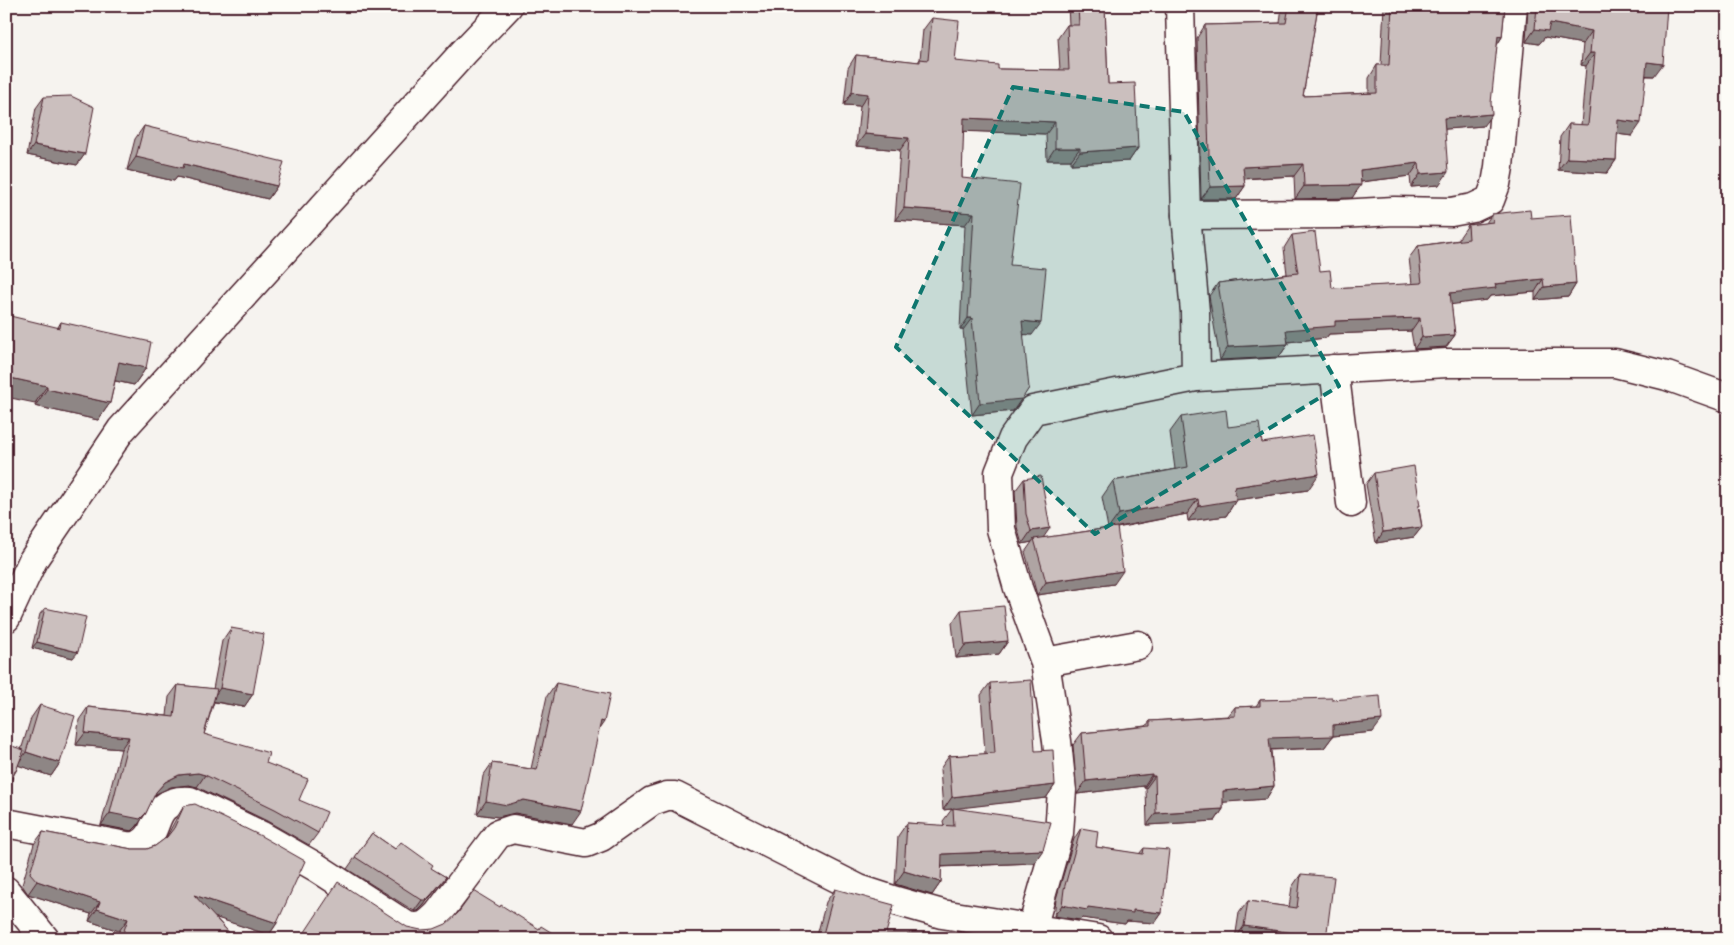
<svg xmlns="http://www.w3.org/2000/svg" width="1734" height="945" font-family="'Comic Neue',sans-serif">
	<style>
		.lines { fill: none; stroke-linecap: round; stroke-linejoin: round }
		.minor-casing { stroke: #4a1f2b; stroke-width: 31 }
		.minor { stroke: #fdfcf7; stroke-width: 28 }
		.wall { fill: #afa4a3; stroke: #4a1f2b }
		.shaded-wall { fill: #8e8685; stroke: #4a1f2b }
		.building { fill: #cbbfbe; stroke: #4a1f2b }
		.marked { fill: #0f766e; fill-opacity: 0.2; stroke: #0f766e; stroke-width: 4; stroke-dasharray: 10 6; stroke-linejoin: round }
	</style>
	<rect width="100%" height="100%" fill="#f6f3ef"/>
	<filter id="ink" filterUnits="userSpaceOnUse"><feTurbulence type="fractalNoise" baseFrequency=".02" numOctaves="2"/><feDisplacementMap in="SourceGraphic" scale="10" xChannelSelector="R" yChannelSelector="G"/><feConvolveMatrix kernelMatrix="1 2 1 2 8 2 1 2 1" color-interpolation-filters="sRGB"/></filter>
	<g filter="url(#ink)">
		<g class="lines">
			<g class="minor-casing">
				<g id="minor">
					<polyline points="1186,215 1340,214 1394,211 1451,212 1473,208 1490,200 1496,184 1499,167 1513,6"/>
					<polyline points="1334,369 1351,503"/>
					<polyline points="1196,377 1447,363 1615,363 1667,376 1728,398"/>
					<polyline points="6,618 33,560 121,430 464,52 508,6"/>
					<polyline points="1045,662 1138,645"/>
					<path d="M6 823 126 846C129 846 134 847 138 845 164 835 146 798 190 801L260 835 316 867 407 926C423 929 427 925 438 914L498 834 513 829 586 843 601 837 652 801 667 796H675L859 889 896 901 942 914 1098 939"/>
					<polyline points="6,891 45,939"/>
					<polyline points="1029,939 1059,833 1062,790 1057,741 1045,662 1018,588 1001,529 999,473 1013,438 1033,410 1196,377 1195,312 1186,215 1180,6"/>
				</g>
			</g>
			<use href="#minor" class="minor"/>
		</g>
		<g class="wall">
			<polygon points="1068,6 1105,6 1108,84 1138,148 1129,161 1071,164 1071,160 1047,160 1046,134 963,131 962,178 1010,265 1032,335 1024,334 1013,411 972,415 963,330 960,330 965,225 895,220 900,150 856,146 860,106 844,105 848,68 856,55 918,62 920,59 923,30 932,18 955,61 998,69 1060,70 1058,38 1067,25 1069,25"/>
			<polygon points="1282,6 1318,6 1303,96 1369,93 1369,78 1377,65 1381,65 1384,6 1505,6 1502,37 1497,45 1483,126 1445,129 1439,185 1411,187 1410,176 1361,182 1352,198 1295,199 1294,176 1244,179 1245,186 1236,199 1201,199 1197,38 1205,25 1280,23"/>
			<polygon points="1528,6 1667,6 1654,76 1646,76 1632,136 1617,134 1616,160 1607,173 1558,170 1560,137 1569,124 1581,125 1586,66 1581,65 1583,44 1545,37 1539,44 1526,42"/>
			<polygon points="44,97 85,154 77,165 27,155 36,108"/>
			<polygon points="144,126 190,139 277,186 268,199 177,177 174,181 127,170 135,139"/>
			<polygon points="1492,214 1531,218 1576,284 1568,297 1535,300 1535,292 1490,296 1487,300 1451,304 1455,335 1446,347 1414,349 1411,331 1329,334 1326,338 1288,342 1288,344 1279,357 1220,360 1209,296 1218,283 1287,274 1284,248 1292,235 1320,271 1332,288 1412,284 1409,258 1418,246 1459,240 1459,238 1468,225 1486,223"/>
			<polygon points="61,322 146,368 134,385 115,381 110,403 98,420 35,406 58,327"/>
			<polygon points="1181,417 1228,427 1262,443 1308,490 1236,500 1226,516 1188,521 1187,514 1117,528 1114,584 1037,595 1025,552 1032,542 1022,544 1017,527 1015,491 1024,479 1043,538 1108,528 1102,497 1113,481 1175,469 1170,432"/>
			<polygon points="1374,473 1419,508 1422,527 1414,537 1376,543 1366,484"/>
			<polygon points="45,608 73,658 32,648 40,614"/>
			<polygon points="961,610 1008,641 999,654 956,658 952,623"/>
			<polygon points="231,628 253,694 244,707 214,702 204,734 266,763 299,800 318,833 309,845 267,821 197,787 189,785 171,787 156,794 153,797 146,813 137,826 132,831 101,825 121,749 76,745 79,720 88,707 167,716 169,697 178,685 213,689 222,641"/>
			<polygon points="556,683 599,730 572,824 515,813 498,817 477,814 483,776 492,763 531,769 547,696"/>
			<polygon points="990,683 1035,751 1055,785 1046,798 954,808 1034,863 941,867 941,882 932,895 895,884 898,836 907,823 944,826 943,821 952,809 943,810 940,769 949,756 985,754 981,695"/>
			<polygon points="1260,700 1332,700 1373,732 1333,736 1324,748 1271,750 1274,786 1266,799 1223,802 1223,809 1215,821 1147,825 1146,788 1144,788 1144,786 1077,794 1073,745 1082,733 1146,726 1150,721 1228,716 1235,707 1256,706"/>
			<polygon points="40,705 60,763 51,776 18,765 16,771 13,776 31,718"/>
			<polygon points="184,806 277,923 269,935 215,917 235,939 116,939 119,931 89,921 91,914 28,894 22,885 34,844 43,832 132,849 147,849 155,846 166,838 176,819"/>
			<polygon points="1081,828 1096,847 1139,854 1144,848 1162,913 1155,923 1127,921 1125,924 1082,918 1080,920 1054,916 1056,899 1074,839"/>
			<polygon points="372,833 395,849 446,877 423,906 418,911 414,911 347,869"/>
			<polygon points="1301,874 1326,939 1235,939 1239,913 1248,901 1289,907 1292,887"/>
			<polygon points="835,889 886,933 970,939 816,939 826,902"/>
		</g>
		<g class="shaded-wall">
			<polygon points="1550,23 1592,31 1583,44 1545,37 1539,44 1526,42 1535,29"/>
			<polygon points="1498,36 1502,37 1494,49"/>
			<polygon points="1590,53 1595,53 1586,66 1581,65"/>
			<polygon points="1647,62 1663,64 1654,76 1638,75"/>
			<polygon points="852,92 868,94 860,106 844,105"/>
			<polygon points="1492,114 1483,126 1435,130 1444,118"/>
			<polygon points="964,118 1055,122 1046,134 955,131"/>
			<polygon points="1618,120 1641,123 1632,136 1609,133"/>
			<polygon points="865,134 909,138 900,150 856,146"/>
			<polygon points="34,145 85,154 77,165 27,155"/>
			<polygon points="1055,148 1080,148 1071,160 1047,160"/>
			<polygon points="1138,148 1129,161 1071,164 1080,152"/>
			<polygon points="136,157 184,164 277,186 268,199 177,177 174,181 127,170"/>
			<polygon points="1567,158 1616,160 1607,173 1558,170"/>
			<polygon points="1419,163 1410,176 1351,183 1360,170"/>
			<polygon points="1303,164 1294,176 1235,179 1243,167"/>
			<polygon points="1448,172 1439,185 1411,187 1420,174"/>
			<polygon points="1361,185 1352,198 1295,199 1304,186"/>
			<polygon points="1245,186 1236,199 1201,199 1210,187"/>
			<polygon points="904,208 974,213 965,225 895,220"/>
			<polygon points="1543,279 1535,292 1490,296 1487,300 1441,306 1450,293 1495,284"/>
			<polygon points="1576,284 1568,297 1535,300 1544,287"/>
			<polygon points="968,318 972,318 963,330 960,330"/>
			<polygon points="1420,318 1411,331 1329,334 1326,338 1277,343 1286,330 1335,321"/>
			<polygon points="1022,321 1041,323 1032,335 1014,334"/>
			<polygon points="1455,335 1446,347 1414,349 1422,337"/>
			<polygon points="1288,344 1279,357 1220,360 1228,347"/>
			<polygon points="119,362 146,368 134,385 107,379"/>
			<polygon points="6,377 47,386 35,403 6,397"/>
			<polygon points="1029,388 1013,411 972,415 980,403"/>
			<polygon points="47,389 110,403 98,420 35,406"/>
			<polygon points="1319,474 1308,490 1236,500 1226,516 1188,521 1199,506 1234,487"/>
			<polygon points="1198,499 1187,514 1108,529 1119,514"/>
			<polygon points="1422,527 1414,537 1376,543 1383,532"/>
			<polygon points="1050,528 1041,541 1034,539 1032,542 1022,544 1031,531"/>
			<polygon points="1123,571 1114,584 1037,595 1046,582"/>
			<polygon points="1008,641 999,654 956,658 965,645"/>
			<polygon points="37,642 78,652 73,658 32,648"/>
			<polygon points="220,688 253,694 244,707 211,701"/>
			<polygon points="1382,720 1373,732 1333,736 1324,748 1261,750 1269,738 1333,725"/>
			<polygon points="601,721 604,722 595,735"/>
			<polygon points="85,733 129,737 121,749 76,745"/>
			<polygon points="26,752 60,763 51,776 17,765"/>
			<polygon points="198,773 205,775 197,787 189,785 171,787 156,794 147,804 156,792 165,782 179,775"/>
			<polygon points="1152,774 1144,786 1077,794 1086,781"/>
			<polygon points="1152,776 1155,776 1146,788 1144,788"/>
			<polygon points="1055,785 1046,798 943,810 952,797"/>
			<polygon points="1274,786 1266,799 1214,803 1223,791"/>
			<polygon points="524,800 581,811 572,824 515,813 498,817 477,814 486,801"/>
			<polygon points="1223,809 1215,821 1147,825 1156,813"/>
			<polygon points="110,813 146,813 137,826 132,831 101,825"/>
			<polygon points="1043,850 1034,863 933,867 942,854"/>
			<polygon points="904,871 941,882 932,895 895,884"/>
			<polygon points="446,877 423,906 418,911 414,911 422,900"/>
			<polygon points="37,881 100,902 91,914 28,894"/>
			<polygon points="194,895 277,923 269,935 186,908"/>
			<polygon points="1062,905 1133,910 1162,913 1155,923 1127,921 1125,924 1082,918 1080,920 1054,916"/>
			<polygon points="97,909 128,919 119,931 89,921"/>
			<polygon points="1244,926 1294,933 1290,939 1235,939"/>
			<polygon points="305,932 309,933 306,939 300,939"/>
		</g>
		<g class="building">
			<polygon points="1078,6 1105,6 1108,84 1135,83 1138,148 1080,152 1080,148 1055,148 1055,122 964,118 962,178 1020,184 1010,265 1046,268 1041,323 1022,321 1029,388 1022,399 980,403 972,318 968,318 974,213 904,208 909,138 865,134 868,94 852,92 856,55 920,62 920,59 928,60 932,18 959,21 955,61 998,65 998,69 1069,70 1067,25 1079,25"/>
			<polygon points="1289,6 1318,6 1303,96 1377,93 1377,65 1389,65 1392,6 1505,6 1502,37 1498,36 1491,103 1492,114 1444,118 1448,172 1420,174 1419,163 1360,170 1361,185 1304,186 1303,164 1243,167 1245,186 1210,187 1205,25 1286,23"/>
			<polygon points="1537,6 1667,6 1663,64 1647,62 1641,123 1618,120 1616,160 1567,158 1569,124 1588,125 1595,53 1590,53 1592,31 1550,23 1548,31 1535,29"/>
			<polygon points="71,96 94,107 85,154 34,145 44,97"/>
			<polygon points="144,126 190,137 190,139 284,162 277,186 184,164 183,168 136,157"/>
			<polygon points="1530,210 1531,218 1571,215 1576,284 1544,287 1543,279 1495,284 1496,288 1450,293 1455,335 1422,337 1420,318 1335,321 1335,326 1286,330 1288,344 1228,347 1218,283 1298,273 1292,235 1315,232 1320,271 1330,270 1332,288 1422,283 1418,246 1469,239 1468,225 1493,222 1492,214"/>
			<polygon points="6,315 60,328 61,322 151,342 146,368 119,362 110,403 47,389 47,386 6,377"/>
			<polygon points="1226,410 1228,427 1259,423 1262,443 1313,435 1319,474 1234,487 1236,500 1199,506 1198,499 1119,514 1113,481 1188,467 1181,417"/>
			<polygon points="1414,466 1420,506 1418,506 1422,527 1383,532 1374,473"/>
			<polygon points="1041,476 1050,528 1031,531 1026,514 1024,479"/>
			<polygon points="1117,527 1123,571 1046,582 1034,539"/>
			<polygon points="1004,606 1008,641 965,645 961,610"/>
			<polygon points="45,608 86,617 78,652 37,642"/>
			<polygon points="231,628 264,634 253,694 220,688"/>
			<polygon points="1031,680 1035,751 1053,750 1055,785 952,797 949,756 995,753 990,683"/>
			<polygon points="556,683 610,694 604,722 601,721 581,811 524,800 507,805 486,801 492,763 537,770"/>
			<polygon points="178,685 217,689 204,734 269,753 266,763 308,779 299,800 327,812 318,833 275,809 205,775 198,773 179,775 165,782 156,792 146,813 140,819 110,813 129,737 85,733 88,707 174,717"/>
			<polygon points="1380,696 1382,720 1333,725 1333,736 1269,738 1274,786 1223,791 1223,809 1156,813 1155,776 1152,776 1152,774 1086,781 1082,733 1150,726 1150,721 1235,716 1235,707 1260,706 1260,700 1332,698 1332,700"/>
			<polygon points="40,705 75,716 60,763 26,752"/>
			<polygon points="6,744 24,750 16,771 15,771 6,795"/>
			<polygon points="195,804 261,836 305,861 277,923 194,895 235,939 121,939 128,919 97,909 100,902 37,881 30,873 43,832 132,849 147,849 155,846 167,837 174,828 184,806"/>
			<polygon points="953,808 1051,822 1043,850 942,854 941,882 904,871 907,823 954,826"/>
			<polygon points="1081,828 1098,831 1096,847 1143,854 1144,848 1169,850 1162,913 1133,910 1133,913 1088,907 1087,910 1062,905 1064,889"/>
			<polygon points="372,833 395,849 401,842 433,865 431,868 446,877 431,895 426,900 422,900 355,857"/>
			<polygon points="1301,874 1334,877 1326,939 1305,939 1293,937 1294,933 1244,926 1248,901 1297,908"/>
			<polygon points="338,882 407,927 421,930 434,929 446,924 458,913 474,891 500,907 501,905 539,929 541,926 562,939 308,939 309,933 305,932"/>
			<polygon points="835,889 894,905 886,933 970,934 970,939 822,938"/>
		</g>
	</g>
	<path class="marked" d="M1013 87 1184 112 1339 386 1095 534 896 347Z"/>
	<rect width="1734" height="945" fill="none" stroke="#fdfcf7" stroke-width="25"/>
	<rect x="12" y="12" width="1709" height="920" fill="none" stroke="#4a1f2b" stroke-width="2" filter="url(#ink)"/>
</svg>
